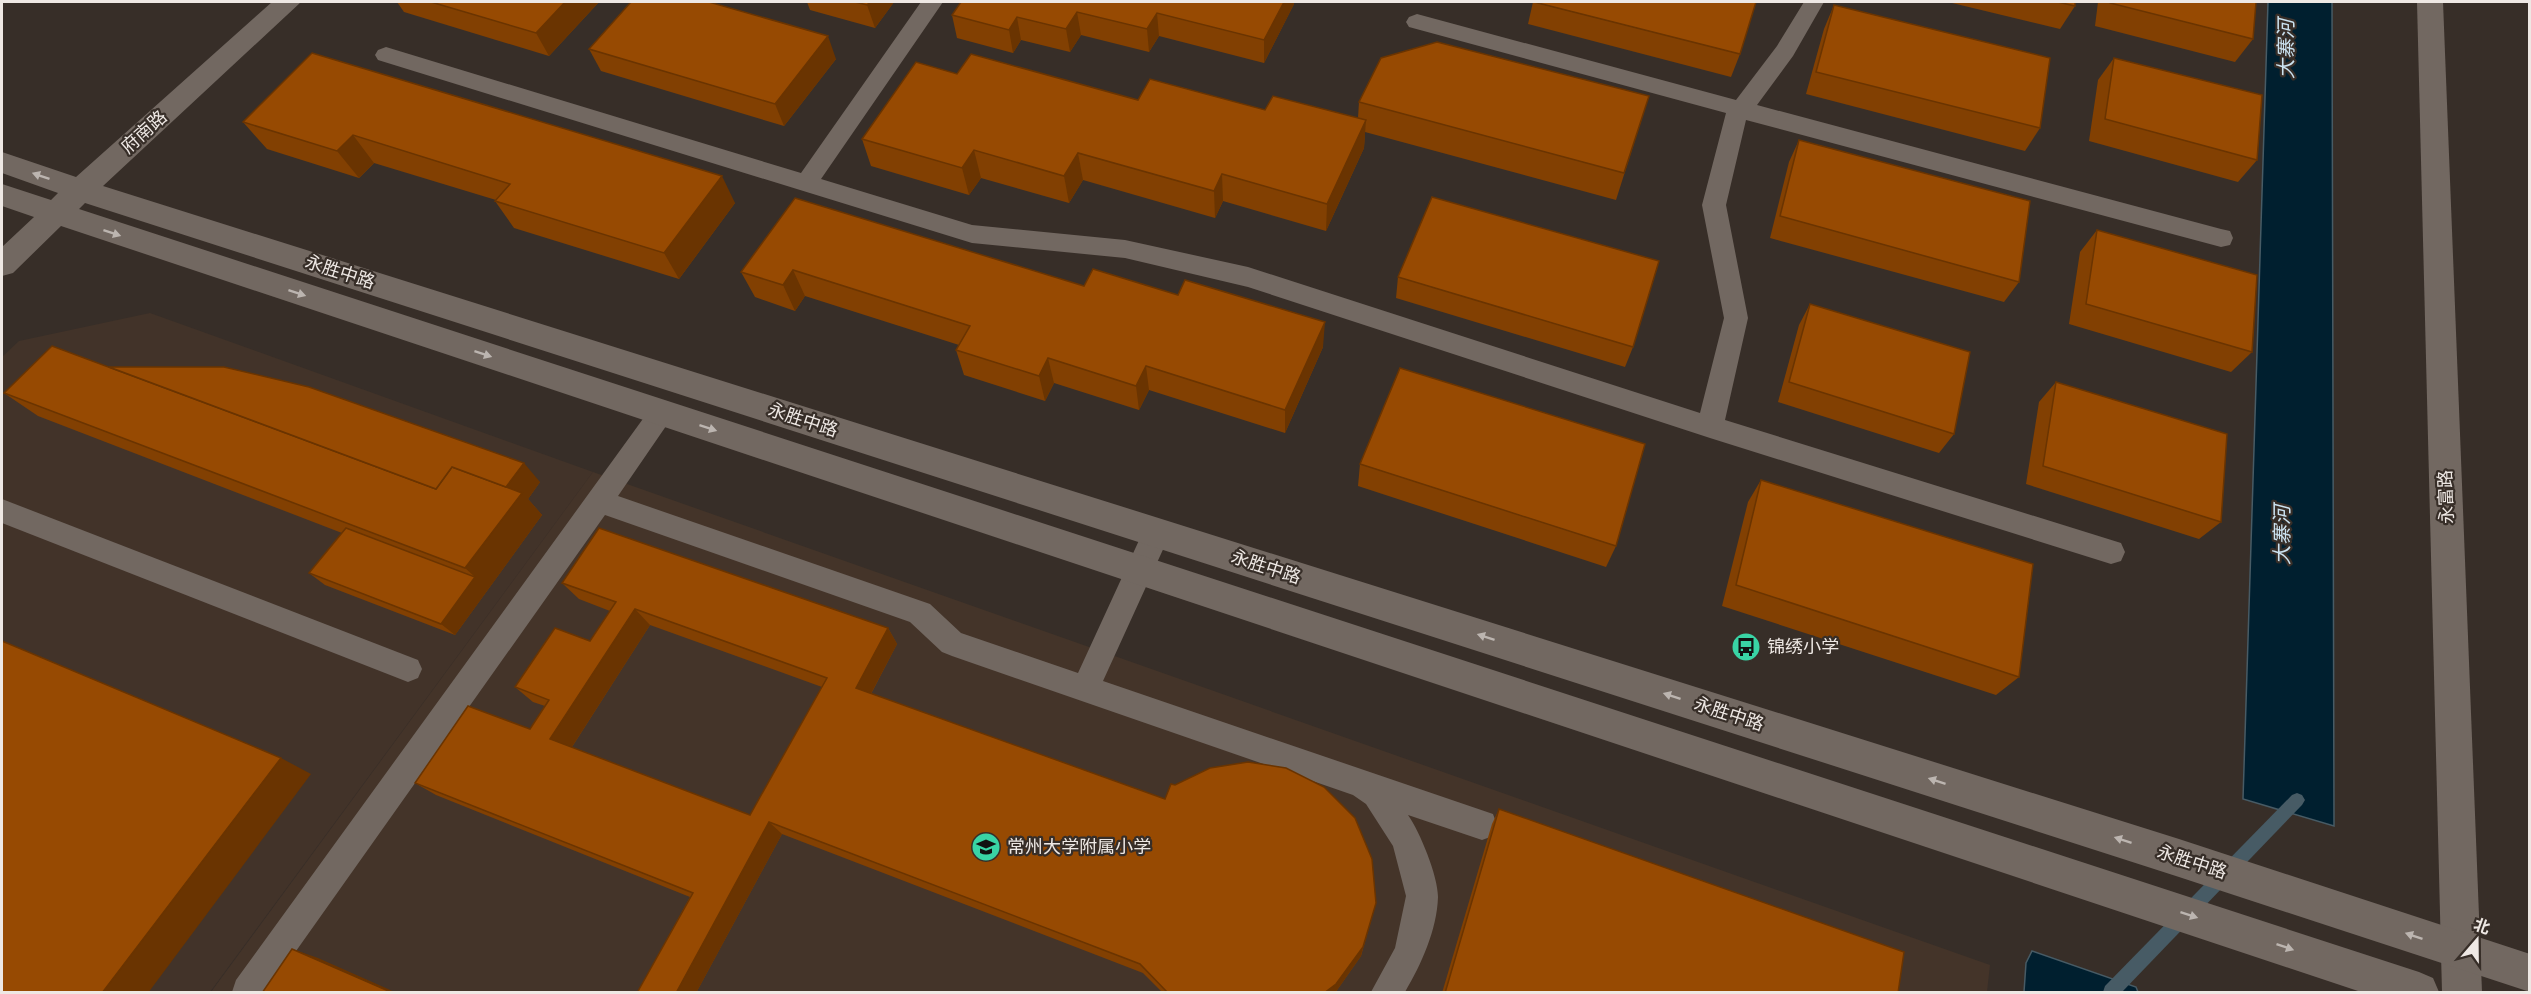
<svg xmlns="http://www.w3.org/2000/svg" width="2531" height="994" font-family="Lato,'Noto Sans SC',sans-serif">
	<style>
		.built { fill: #423329 }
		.education { fill: #443429 }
		.water { fill: #001f2f; stroke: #475b65; stroke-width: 1.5 }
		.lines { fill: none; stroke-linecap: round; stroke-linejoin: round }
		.stream { fill: #475b65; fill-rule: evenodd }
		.service { fill: #726861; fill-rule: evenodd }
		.minor { fill: #726861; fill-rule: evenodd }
		.tertiary { fill: #726861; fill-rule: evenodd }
		.wall { fill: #824002; fill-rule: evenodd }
		.shaded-wall { fill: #6a3401 }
		.building { fill: #974a02; stroke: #6a3401; stroke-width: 1.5; fill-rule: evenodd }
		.oneway { fill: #bcb5b0 }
		.labels { text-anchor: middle; stroke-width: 4.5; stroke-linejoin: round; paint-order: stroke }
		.street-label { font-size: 18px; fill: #eee8e4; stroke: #372e28 }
		.poi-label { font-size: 18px; fill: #eee8e4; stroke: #372e28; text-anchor: start }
		.water-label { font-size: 20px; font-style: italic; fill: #cbe2f0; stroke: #372e28 }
	</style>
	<rect width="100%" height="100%" fill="#372e28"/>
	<polygon class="built" points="150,313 593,472 210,992 2,992 2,357 19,341"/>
	<polygon class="education" points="593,472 1990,965 1987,992 211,992"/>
	<g class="water">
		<polygon points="2268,2 2332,2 2334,826 2243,799"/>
		<polygon points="2032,951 2136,987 2138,992 2024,992 2026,963"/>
	</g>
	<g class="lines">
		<polygon class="stream" points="2297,793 2302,795 2305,800 2302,805 2122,992 2103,992 2105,986 2292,795"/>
		<g class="service">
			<polygon points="921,2 943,2 821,179 972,225 1125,240 1248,267 1700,413 1724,318 1702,205 1726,113 1409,27 1406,22 1409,17 1417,14 1736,100 1777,46 1804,2 1824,2 1793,56 1757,105 2221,229 2230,231 2233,238 2230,245 2221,247 1746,120 1726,205 1748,318 1725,420 2121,543 2125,552 2121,561 2111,564 1710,438 1248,287 1125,258 972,243 378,60 375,55 378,50 386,47 801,173"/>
			<path d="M662 402 671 405 675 413 618 496 930 604 961 633 1078 673 1147 523 1157 520 1167 523 1171 532 1103 681 1493 814 1497 825 1493 836 1482 840 1408 815C1420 832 1438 876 1438 897 1437 930 1421 965 1405 992H1371L1395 948 1406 896 1393 846 1366 804 1353 795 952 656 942 652 910 622 605 515 267 992H232L236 980 653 405Z"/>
			<polygon points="2,499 418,660 422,669 418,678 408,682 2,523"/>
		</g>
		<polygon class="minor" points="2417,2 2443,2 2482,992 2442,992"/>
		<polygon class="tertiary" points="272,2 301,2 103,186 2179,839 2530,954 2530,992 2179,877 85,203 79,209 2419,972 2433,978 2439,992 2361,992 61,226 13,273 2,276 2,247 34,217 2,206 2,184 51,200 58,193 2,173 2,152 76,177"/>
	</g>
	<g class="wall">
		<polygon points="397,2 599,2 549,56 404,12"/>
		<polygon points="807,2 894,2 875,28 810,10"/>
		<polygon points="961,2 1294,2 1294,4 1264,63 1159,36 1149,52 1081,35 1070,52 1021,40 1013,53 957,38 952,15"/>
		<polygon points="1533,2 1740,54 1731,77 1528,24"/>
		<polygon points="1948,2 2075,2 2075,6 2060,29"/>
		<polygon points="2098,2 2256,2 2253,39 2235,62 2095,26"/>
		<polygon points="1834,5 2040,128 2025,151 1806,94 1824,29"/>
		<polygon points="589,49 836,59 784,126 601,71"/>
		<polygon points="312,53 735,203 679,279 514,228 495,201 496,200 374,163 359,178 267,149 243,122"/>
		<polygon points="2114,58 2257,160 2238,182 2089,141 2098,80"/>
		<polygon points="957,74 1138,100 1358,118 1359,102 1649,96 1616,200 1365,132 1364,148 1326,231 1223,201 1215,218 1083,180 1069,203 981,178 969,195 871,166 862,139"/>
		<polygon points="1799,140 2019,282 2004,302 1770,238 1789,162"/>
		<polygon points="795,198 1084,286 1323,347 1285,433 1149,390 1139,410 1054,383 1045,401 964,375 956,350 959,345 805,296 795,311 755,297 741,272"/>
		<polygon points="2097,230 2252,352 2231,372 2069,324 2080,252"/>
		<polygon points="1398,277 1633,347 1625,367 1396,298"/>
		<polygon points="1810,304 1954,434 1939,453 1778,402 1799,325"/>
		<polygon points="109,367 540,482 528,499 542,515 455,635 325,585 309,573 342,533 38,416 4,393"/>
		<polygon points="2056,382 2221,522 2199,539 2026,484 2039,402"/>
		<polygon points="1360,464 1616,546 1606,567 1358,486"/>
		<polygon points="1761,480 2019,677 1996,695 1722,606 1748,502"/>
		<path d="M562 583 888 628 897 644 871 694 1376 903 1361 956 1335 993H1163L1143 973 782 834 696 993H637L690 897 436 795 415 783 530 729 545 706 533 702 515 687 590 641 610 611 579 599ZM650 625 822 687 750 815 572 747Z"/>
		<polygon points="1499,809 1898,993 1442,993 1492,824"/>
	</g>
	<g class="shaded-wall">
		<polygon points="565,2 599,2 549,56 536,33"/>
		<polygon points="870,2 894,2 875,28 867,5"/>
		<polygon points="1284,2 1294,2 1294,4 1264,63 1264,40"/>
		<polygon points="1077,12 1081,35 1070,52 1066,29"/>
		<polygon points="1157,13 1159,36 1149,52 1147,29"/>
		<polygon points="1017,17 1021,40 1013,53 1009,30"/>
		<polygon points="828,36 836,59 784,126 775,104"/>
		<polygon points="1366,120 1364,148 1326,231 1327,204"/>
		<polygon points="353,135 374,163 359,178 337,151"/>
		<polygon points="974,150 981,178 969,195 962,168"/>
		<polygon points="1078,153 1083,180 1069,203 1064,176"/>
		<polygon points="1222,174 1223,201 1215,218 1214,191"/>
		<polygon points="722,176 735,203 679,279 664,253"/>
		<polygon points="793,270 805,296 795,311 783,285"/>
		<polygon points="1325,322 1323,347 1285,433 1285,410"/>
		<polygon points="1048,358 1054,383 1045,401 1039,376"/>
		<polygon points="1146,366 1149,390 1139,410 1136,386"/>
		<polygon points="524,463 540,482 528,499 542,515 455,635 441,624 475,577 465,568 504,490"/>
		<polygon points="635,609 650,625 568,753 550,739"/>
		<polygon points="888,628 897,644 866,703 856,688"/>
		<polygon points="281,758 311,774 148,993 102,993"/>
		<polygon points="769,822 782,834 696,993 676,993"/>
		<polygon points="1363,947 1361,956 1335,993 1324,993"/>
		<polygon points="292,949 318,958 397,993 393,993"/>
	</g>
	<g class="building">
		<polygon points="431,2 565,2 536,33"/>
		<polygon points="631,2 709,2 828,36 775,104 589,49"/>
		<polygon points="855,2 870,2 867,5"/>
		<polygon points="961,2 1284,2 1264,40 1157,13 1147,29 1077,12 1066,29 1017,17 1009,30 952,15"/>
		<polygon points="1534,2 1756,2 1740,54"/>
		<polygon points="2058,2 2075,2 2075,6"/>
		<polygon points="2110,2 2256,2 2253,39 2110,3"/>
		<polygon points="1834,5 2050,58 2040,128 1816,72"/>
		<polygon points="1437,42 1649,96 1624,173 1359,102 1381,58"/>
		<polygon points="312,53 722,176 664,253 495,201 510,184 353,135 337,151 243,122"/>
		<polygon points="971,54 1138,100 1150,79 1265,110 1273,96 1366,120 1327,204 1222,174 1214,191 1078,153 1064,176 974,150 962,168 862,139 916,62 957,74"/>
		<polygon points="2114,58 2262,95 2257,160 2105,119"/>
		<polygon points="1799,140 2030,201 2019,282 1780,216"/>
		<polygon points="1432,197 1659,261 1633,347 1398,277"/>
		<polygon points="795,198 1084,286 1093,269 1178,295 1185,280 1325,322 1285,410 1146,366 1136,386 1048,358 1039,376 956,350 970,326 793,270 783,285 741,272"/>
		<polygon points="2097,230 2257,275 2252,352 2086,304"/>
		<polygon points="1810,304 1970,352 1954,434 1789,382"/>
		<polygon points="52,346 436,489 452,467 522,493 465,568 4,393"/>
		<polygon points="109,367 224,367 309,387 524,463 506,487 452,467 436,489"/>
		<polygon points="1400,368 1645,444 1616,546 1360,464"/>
		<polygon points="2056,382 2227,434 2221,522 2043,466"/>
		<polygon points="1761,480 2033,564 2019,677 1736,585"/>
		<polygon points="346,528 475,577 441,624 309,573"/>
		<path d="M599 528 888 628 856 688 1165 799 1171 784 1175 785 1210 768 1248 762 1286 768 1324 787 1355 818 1372 859 1376 903 1363 947 1336 984 1324 993H1168L1140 964 769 822 676 993H637L693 893 415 783 468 706 530 729 549 700 515 687 555 628 590 641 616 602 562 583ZM635 609 827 678 750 815 550 739Z"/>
		<polygon points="2,641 281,758 102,993 2,993"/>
		<polygon points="1499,809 1904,952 1898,993 1445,993"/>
		<polygon points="292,949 393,993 262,993"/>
	</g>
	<defs><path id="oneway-solid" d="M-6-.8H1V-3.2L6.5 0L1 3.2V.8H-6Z" transform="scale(1.5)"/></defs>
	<g class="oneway">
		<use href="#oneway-solid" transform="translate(41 176) rotate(-161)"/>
		<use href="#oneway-solid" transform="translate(112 233) rotate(18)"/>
		<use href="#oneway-solid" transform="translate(297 293) rotate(18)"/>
		<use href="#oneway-solid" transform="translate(483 354) rotate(18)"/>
		<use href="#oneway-solid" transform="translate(708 428) rotate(18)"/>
		<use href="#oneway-solid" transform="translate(1486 637) rotate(-162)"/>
		<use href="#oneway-solid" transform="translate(1672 696) rotate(-162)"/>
		<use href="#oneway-solid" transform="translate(1937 781) rotate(-162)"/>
		<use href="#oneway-solid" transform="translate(2123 840) rotate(-162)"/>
		<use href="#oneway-solid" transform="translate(2189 915) rotate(18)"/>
		<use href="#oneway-solid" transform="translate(2414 936) rotate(-161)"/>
		<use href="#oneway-solid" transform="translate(2285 947) rotate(19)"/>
	</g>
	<defs>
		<g id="bus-disc" transform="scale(1.5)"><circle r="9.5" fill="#39d4a5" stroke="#372e28"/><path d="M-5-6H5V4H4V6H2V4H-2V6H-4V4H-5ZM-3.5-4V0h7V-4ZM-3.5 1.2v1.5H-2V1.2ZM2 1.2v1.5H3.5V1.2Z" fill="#111"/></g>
		<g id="school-disc" transform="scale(1.5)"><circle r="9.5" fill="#39d4a5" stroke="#372e28"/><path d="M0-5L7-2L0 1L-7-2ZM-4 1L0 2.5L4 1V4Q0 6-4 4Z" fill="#111"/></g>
	</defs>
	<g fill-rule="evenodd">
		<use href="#bus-disc" x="1746" y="647"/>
		<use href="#school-disc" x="986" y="847"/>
	</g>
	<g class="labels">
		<g class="street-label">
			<text transform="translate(144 132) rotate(-42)" y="6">府南路</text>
			<text transform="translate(340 272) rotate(18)" y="6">永胜中路</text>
			<text transform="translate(803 420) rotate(18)" y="6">永胜中路</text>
			<text transform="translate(2446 497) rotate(-92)" y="6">永富路</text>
			<text transform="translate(1266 567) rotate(18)" y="6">永胜中路</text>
			<text transform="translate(1729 714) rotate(18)" y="6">永胜中路</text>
			<text transform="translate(2192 862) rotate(18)" y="6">永胜中路</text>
		</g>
		<g class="poi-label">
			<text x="1767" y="653">锦绣小学</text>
			<text x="1007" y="853">常州大学附属小学</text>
		</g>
		<g class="water-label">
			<text transform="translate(2286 49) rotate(-90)" y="7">大寨河</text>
			<text transform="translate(2282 535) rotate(-90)" y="7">大寨河</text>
		</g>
	</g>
	<rect width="2531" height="994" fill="none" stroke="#eee8e4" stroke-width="6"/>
	<g transform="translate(2477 940) rotate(20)" stroke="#372e28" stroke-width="4.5" paint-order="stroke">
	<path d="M0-4.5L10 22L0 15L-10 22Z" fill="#eee8e4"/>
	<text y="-9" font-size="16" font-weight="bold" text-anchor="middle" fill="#eee8e4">北</text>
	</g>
</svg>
